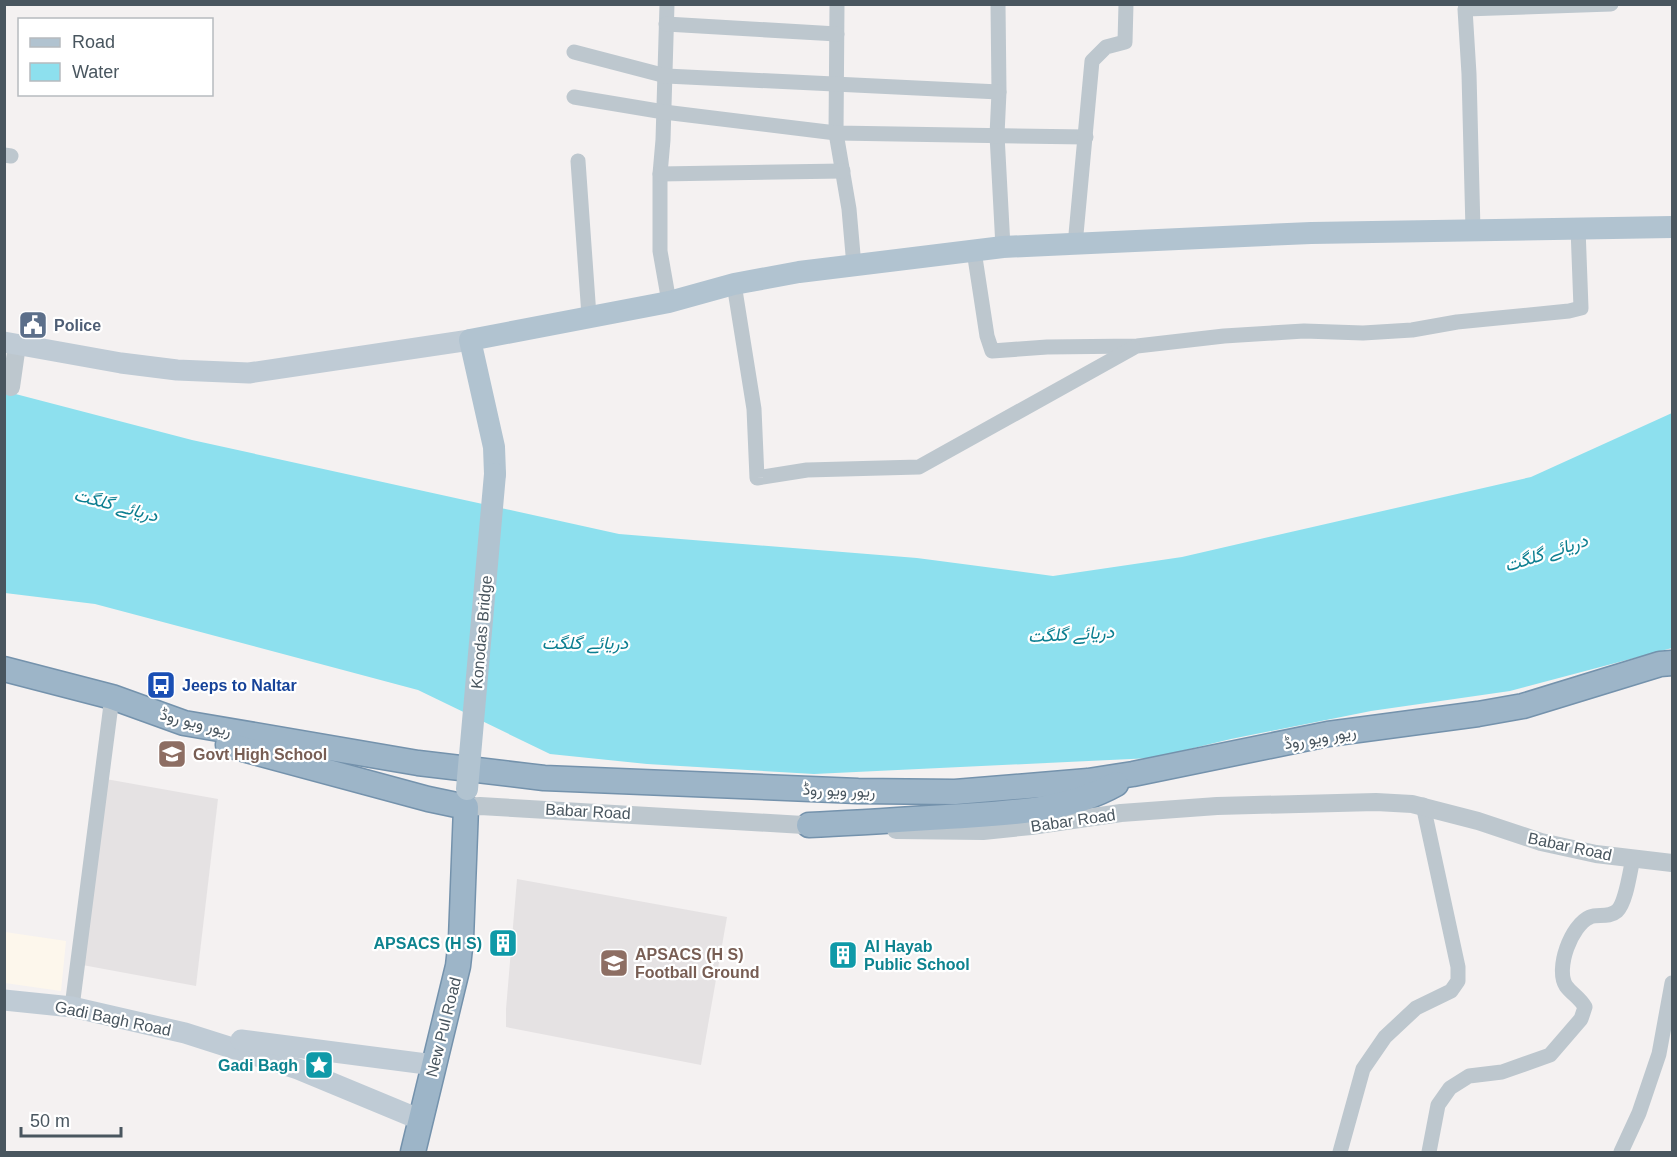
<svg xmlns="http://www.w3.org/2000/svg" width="1677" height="1157" font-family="Helvetica,Vazirmatn,sans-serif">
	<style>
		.commercial { fill: #fdf7ec }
		.education { fill: #e5e2e3 }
		.water { fill: #8de0ee }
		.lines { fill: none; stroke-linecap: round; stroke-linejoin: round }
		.trunk-casing { stroke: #7492ac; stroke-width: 27 }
		.minor { stroke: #bdc7ce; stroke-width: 15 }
		.tertiary { stroke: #bdc7ce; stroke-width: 18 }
		.secondary { stroke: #bfcbd5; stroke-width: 21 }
		.primary { stroke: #b1c3d0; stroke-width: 22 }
		.trunk { stroke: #9db5c8; stroke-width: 24 }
		.primary-bridge { stroke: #b1c3d0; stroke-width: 22 }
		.labels { text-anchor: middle; stroke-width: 4.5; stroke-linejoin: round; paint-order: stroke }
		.service-label { font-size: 16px; font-weight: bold; fill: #4e5e75; stroke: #fff; text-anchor: start }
		.street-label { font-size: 16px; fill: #49565f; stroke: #fff }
		.transit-label { font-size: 16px; font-weight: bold; fill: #164399; stroke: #fff; text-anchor: start }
		.education-label { font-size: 16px; font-weight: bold; fill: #785e54; stroke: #fff; text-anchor: start }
		.culture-label { font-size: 16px; font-weight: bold; fill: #0d838f; stroke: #fff; text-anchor: end }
		.water-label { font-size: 18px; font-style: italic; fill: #0b7e90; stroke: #fff }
	</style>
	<rect width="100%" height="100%" fill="#f4f1f1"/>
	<polygon class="commercial" points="5,932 66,941 61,991 5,983"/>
	<g class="education">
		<polygon points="100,778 218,799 196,986 77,964"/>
		<polygon points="517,879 727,917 701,1065 506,1027 506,1009"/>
	</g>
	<polygon class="water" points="4,391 192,440 619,534 917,558 1053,576 1182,557 1531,477 1672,413 1672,648 1510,691 1371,711 1231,739 1152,758 814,774 647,764 550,754 418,690 95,604 5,593"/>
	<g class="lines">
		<g class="trunk-casing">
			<g id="trunk">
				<polyline points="4,669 112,697 184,723 418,763 544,778 858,791 955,792 1088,781 1133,774 1328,734 1478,714 1523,706 1660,664 1672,663"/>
				<polyline points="228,745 428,799 466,807 461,939 458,966 413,1152"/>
				<path d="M809 825C855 823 900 820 946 817 1004 813 1064 813 1116 784"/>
			</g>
		</g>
		<g class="minor">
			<polyline points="667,4 663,140 660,174 660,251 669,302"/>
			<polyline points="837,4 836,133 849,209 854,266"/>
			<polyline points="998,4 999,92 997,135 1003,247"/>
			<polyline points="666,24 837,34"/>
			<polyline points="574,52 666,76 999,92"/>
			<polyline points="574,97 664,112 836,133 1086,137"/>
			<polyline points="4,155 11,156"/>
			<polyline points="578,161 589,316"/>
			<polyline points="660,174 843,171"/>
			<polyline points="1473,230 1469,74 1465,9 1611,4"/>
			<polyline points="1075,245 1092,61 1106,47 1125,42 1126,4"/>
			<polyline points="974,251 987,336 992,351 1047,347 1137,346 1224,336 1304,331 1363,333 1412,330 1457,322 1569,311 1581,308 1578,228"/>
			<polyline points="734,284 754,409 757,478 807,470 919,467 1133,348"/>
			<polyline points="72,1007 112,697"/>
			<polyline points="1340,1152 1363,1069 1385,1037 1416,1008 1451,991 1458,981 1458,967 1423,805"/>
			<path d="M1429 1152 1438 1105 1450 1088 1469 1076 1502 1072 1550 1055 1581 1019 1585 1007C1580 998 1572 994 1566 986 1555 969 1571 925 1590 917 1598 914 1609 918 1617 911 1626 903 1630 871 1633 858"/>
			<polyline points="1621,1152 1639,1113 1659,1054 1672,983"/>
		</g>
		<g class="tertiary">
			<polyline points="11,387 17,345"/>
			<polyline points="466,807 480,806 820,826"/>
			<polyline points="896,830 983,831 1031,826 1121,813 1217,806 1376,802 1412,804 1478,821 1541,842 1596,854 1672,863"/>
		</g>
		<g class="secondary">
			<polyline points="4,342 121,363 177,370 249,373 470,340"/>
			<polyline points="4,1000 72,1007 185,1033 298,1069 421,1120"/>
			<polyline points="241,1040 434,1065"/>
		</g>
		<polyline class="primary" points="495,474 494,447 470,340 669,302 734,284 799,272 1003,247 1311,233 1672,227"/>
		<use href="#trunk" class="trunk"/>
		<polyline class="primary-bridge" points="467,789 495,474"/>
	</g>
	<defs>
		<g id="civic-square" transform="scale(1.5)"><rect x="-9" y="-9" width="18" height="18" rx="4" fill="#5c6f8a" stroke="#fff"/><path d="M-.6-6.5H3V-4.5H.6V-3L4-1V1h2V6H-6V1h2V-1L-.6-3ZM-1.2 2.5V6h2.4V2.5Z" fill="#fff"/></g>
		<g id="bus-square" transform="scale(1.5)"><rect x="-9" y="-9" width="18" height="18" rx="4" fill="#1a4fb4" stroke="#fff"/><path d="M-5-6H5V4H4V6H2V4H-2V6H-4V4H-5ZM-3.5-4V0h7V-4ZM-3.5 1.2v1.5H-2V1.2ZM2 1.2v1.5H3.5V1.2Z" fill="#fff"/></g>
		<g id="school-square" transform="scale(1.5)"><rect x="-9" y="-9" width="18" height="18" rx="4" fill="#8d6e63" stroke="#fff"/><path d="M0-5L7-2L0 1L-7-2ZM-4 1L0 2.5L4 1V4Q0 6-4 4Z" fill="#fff"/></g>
		<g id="building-square" transform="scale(1.5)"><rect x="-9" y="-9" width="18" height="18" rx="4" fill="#0f9aa8" stroke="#fff"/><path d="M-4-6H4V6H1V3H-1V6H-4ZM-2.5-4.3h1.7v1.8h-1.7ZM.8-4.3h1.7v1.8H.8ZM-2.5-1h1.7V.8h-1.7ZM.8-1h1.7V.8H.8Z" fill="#fff"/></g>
		<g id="sight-square" transform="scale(1.5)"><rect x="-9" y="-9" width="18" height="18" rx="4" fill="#0f9aa8" stroke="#fff"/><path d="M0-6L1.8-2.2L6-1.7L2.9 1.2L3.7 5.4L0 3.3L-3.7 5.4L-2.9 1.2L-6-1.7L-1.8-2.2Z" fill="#fff"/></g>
	</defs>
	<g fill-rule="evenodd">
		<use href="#civic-square" x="33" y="325"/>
		<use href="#bus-square" x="161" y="685"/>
		<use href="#school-square" x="172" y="754"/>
		<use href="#building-square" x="503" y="943"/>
		<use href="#building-square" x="843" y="955"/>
		<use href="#school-square" x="614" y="963"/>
		<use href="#sight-square" x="319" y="1065"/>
	</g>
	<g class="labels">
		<g class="service-label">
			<text x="54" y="331">Police</text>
		</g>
		<g class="street-label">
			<text transform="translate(481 632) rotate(-85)" y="6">Konodas Bridge</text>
			<text transform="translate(196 722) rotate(14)" y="6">ریور ویو روڈ</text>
			<text transform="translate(1320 737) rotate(-10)" y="6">ریور ویو روڈ</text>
			<text transform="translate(839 790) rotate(2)" y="6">ریور ویو روڈ</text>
			<text transform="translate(588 811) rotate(3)" y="6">Babar Road</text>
			<text transform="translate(1073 820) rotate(-8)" y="6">Babar Road</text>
			<text transform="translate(1570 846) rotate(12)" y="6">Babar Road</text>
			<text transform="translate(113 1018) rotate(12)" y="6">Gadi Bagh Road</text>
			<text transform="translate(443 1027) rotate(-76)" y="6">New Pul Road</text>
		</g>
		<g class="transit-label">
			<text x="182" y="691">Jeeps to Naltar</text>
		</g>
		<g class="education-label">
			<text x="193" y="760">Govt High School</text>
			<text x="635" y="960">APSACS (H S)<tspan x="635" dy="18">Football Ground</tspan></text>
		</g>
		<g class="culture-label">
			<text x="482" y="949">APSACS (H S)</text>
			<text x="864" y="952" text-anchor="start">Al Hayab<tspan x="864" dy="18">Public School</tspan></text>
			<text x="298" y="1071">Gadi Bagh</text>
		</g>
		<g class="water-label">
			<text transform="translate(116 505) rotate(15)" y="6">دریائے گلگت</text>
			<text transform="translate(1546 553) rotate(-18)" y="6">دریائے گلگت</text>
			<text transform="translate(1071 634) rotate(-3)" y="6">دریائے گلگت</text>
			<text x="585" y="649">دریائے گلگت</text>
		</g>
	</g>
	<rect width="1677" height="1157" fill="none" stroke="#49565f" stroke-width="12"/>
	<rect x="18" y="18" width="195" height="78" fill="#ffffff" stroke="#b6bbbf" stroke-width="1.5"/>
	<rect x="30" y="38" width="30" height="9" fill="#b1c3d0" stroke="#b6bbbf" stroke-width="1.5"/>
	<text x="72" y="48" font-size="18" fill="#49565f">Road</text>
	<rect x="30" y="63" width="30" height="18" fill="#8de0ee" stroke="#b6bbbf" stroke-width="1.5"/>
	<text x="72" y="78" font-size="18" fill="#49565f">Water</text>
	<path d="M21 1127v9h100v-9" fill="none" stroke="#49565f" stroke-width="3"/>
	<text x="30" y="1127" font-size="18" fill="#49565f" stroke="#ffffff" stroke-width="4.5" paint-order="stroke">50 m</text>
</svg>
